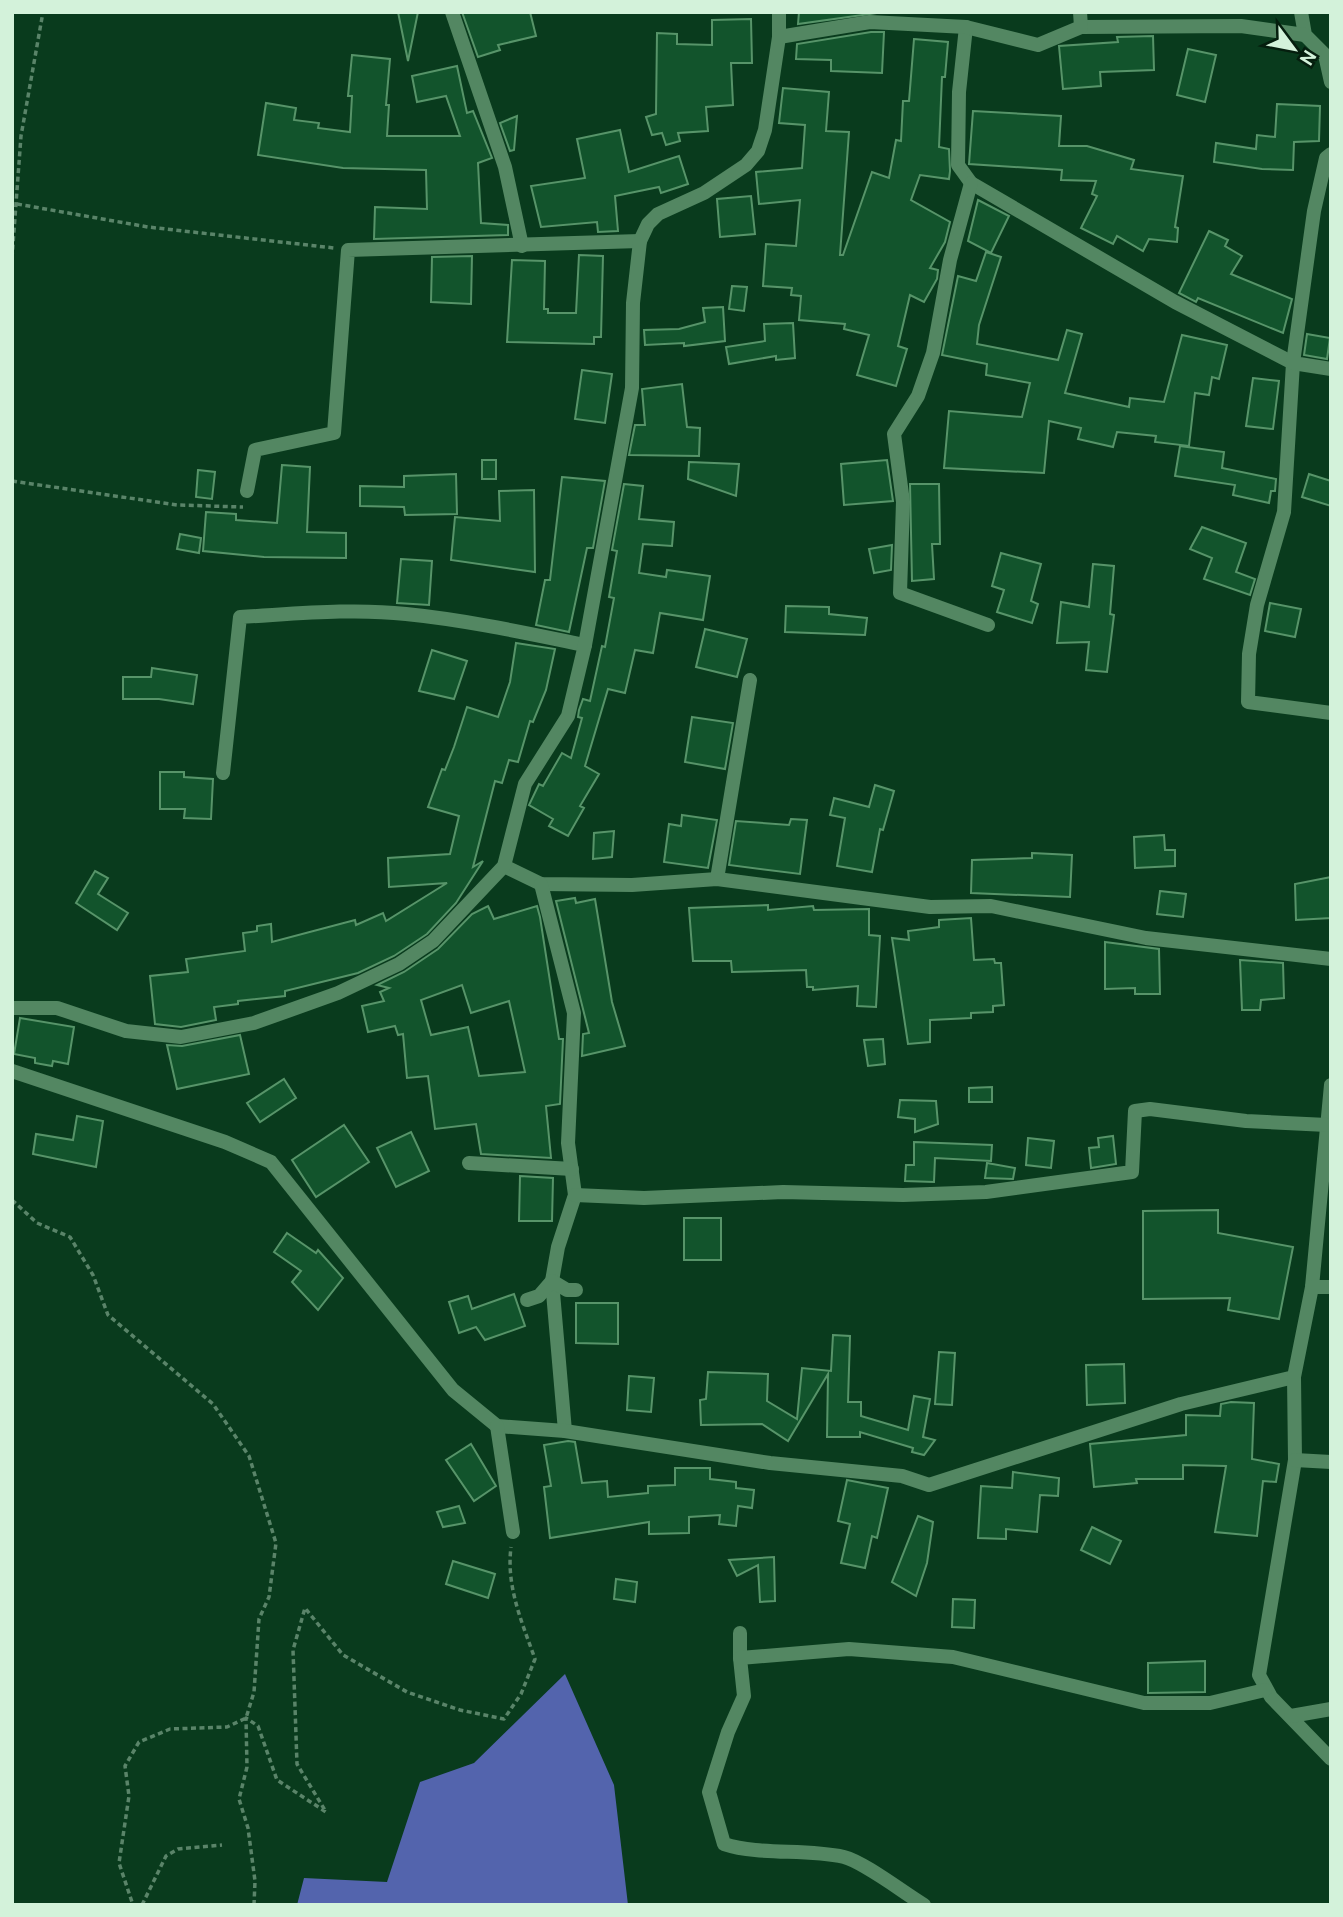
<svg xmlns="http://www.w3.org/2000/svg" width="1343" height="1917" font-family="Cabin,sans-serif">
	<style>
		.forest { fill: #5364ad }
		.building { fill: #12542c; stroke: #579469; stroke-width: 2; fill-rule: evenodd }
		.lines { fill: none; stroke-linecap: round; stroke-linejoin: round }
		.path { stroke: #5a8469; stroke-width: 3.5; stroke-dasharray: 5 3.5; stroke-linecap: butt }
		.minor { stroke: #538762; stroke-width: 14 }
	</style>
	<rect width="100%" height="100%" fill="#093b1d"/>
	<polygon class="forest" points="565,1674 614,1785 628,1905 297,1905 304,1878 387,1882 420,1782 474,1763"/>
	<g class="building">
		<polygon points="398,12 418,12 408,61"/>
		<polygon points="462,12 530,12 536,36 498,45 500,50 478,57"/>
		<polygon points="799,12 884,12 798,24"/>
		<polygon points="751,19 752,63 731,63 733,105 706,107 708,131 678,133 680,141 666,145 662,133 652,135 646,117 656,114 657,33 677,34 677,44 712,45 712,20"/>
		<polygon points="871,32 884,32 882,73 831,71 831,60 796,59 797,44"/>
		<polygon points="1153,36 1154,70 1100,72 1101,86 1063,89 1059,46 1118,42 1117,37"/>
		<polygon points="914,39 948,42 945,77 942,77 939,147 949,149 950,171 949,179 920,175 911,200 950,222 945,242 930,268 938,270 937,279 924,302 910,295 898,346 907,349 896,386 857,375 869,335 844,329 845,324 799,320 801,296 791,295 792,288 763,286 766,244 796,246 800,200 759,204 756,172 802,168 805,125 779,123 783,88 829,92 826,131 849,132 840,255 843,255 872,172 889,178 896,140 901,141 903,101 909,101"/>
		<polygon points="1188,49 1216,55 1205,102 1177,95"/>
		<polygon points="352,55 390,59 386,105 389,105 387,136 460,136 446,96 417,102 412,76 457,66 467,113 473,111 492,158 478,163 481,223 508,225 508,235 374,239 375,207 427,209 426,170 343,168 258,155 266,103 296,108 294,120 319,123 318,128 350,132 352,96 348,96"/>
		<polygon points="1277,104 1320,106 1319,141 1294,142 1293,170 1262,169 1214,162 1216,143 1256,149 1257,135 1275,137"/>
		<polygon points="973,111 1061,116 1059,146 1087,146 1134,160 1131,169 1183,176 1175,227 1178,228 1177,242 1149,239 1143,251 1117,236 1113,244 1081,228 1097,196 1092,194 1096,181 1061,180 1062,170 969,164"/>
		<polygon points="517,116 514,150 510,151 500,123"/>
		<polygon points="620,130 629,172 679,156 688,184 661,193 659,187 615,196 618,231 598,232 597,222 541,227 531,186 585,178 577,139"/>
		<polygon points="751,196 755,234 720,237 717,199"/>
		<polygon points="978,200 1009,216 991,253 968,241"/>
		<polygon points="1209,231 1228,240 1225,246 1242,256 1231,274 1292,299 1283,333 1198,298 1196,302 1179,293"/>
		<polygon points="986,252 1001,257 979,325 977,344 1058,360 1067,330 1082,334 1065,393 1129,407 1130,398 1164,402 1182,335 1227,345 1219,379 1212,377 1209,395 1195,393 1189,446 1155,442 1156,436 1117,432 1113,447 1078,439 1081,428 1049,421 1044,473 944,468 949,411 1022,417 1030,383 986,375 987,364 942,355 958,276 976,281"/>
		<polygon points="579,255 603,256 601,337 594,337 594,344 507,342 512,260 545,261 544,309 548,309 548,313 576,313"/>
		<polygon points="472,256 471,304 431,302 432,257"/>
		<polygon points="732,286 747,287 744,311 729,309"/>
		<polygon points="723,307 725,341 684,346 684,343 645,345 644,330 679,329 705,322 703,308"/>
		<polygon points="793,323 795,358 776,360 776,356 729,364 726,347 765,341 764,324"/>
		<polygon points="1307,334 1330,338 1327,359 1304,355"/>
		<polygon points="582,370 612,374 605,423 575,419"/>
		<polygon points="1253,378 1279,381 1273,429 1246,426"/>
		<polygon points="682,384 687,427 700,428 699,456 629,455 635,425 645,425 642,389"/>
		<polygon points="1180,446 1224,452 1222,468 1276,479 1275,491 1271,491 1269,503 1233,495 1235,485 1175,476"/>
		<rect x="482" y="460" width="14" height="19"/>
		<polygon points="887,460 893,501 844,505 841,464"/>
		<polygon points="689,462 739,464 736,496 688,479"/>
		<polygon points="282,465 310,467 307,532 346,533 346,558 264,557 203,551 206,512 236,514 236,520 277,523"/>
		<polygon points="198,470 215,472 212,499 196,497"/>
		<polygon points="456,474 457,514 405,515 404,507 360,506 360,486 404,487 404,476"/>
		<polygon points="1309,474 1331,481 1331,506 1302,497"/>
		<polygon points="562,477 605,481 593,548 587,548 569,632 536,625 545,580 550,580"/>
		<polygon points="624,484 643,486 639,519 674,522 672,546 643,544 639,573 666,577 667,570 710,576 703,620 660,613 653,653 635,650 625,693 608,689 585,766 599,774 580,806 584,808 568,836 549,826 553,819 529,805 539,784 543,786 562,753 571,758 582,718 578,717 579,710 583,699 590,701 602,646 605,647 614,598 609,597 617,551 612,550"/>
		<polygon points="910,484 939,484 940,544 932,544 934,579 912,581"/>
		<polygon points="534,490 535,572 451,560 455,517 500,521 499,491"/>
		<polygon points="1202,527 1246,543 1236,572 1255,579 1250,595 1204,579 1212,558 1190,549"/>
		<polygon points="180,534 201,538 199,553 177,549"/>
		<polygon points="892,545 891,570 874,573 869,549"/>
		<polygon points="1001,553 1041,564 1031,601 1038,604 1032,623 997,612 1004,590 992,586"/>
		<polygon points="401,559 432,561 429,605 397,603"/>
		<polygon points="1093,564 1114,566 1110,614 1114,615 1107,672 1086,670 1089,642 1057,643 1061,602 1089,607"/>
		<polygon points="1270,603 1301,609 1295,637 1265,631"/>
		<polygon points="786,606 829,607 829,614 867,618 865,635 785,632"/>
		<polygon points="705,629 747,639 737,677 696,667"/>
		<polygon points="516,643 555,649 546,690 533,722 530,721 518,762 509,760 502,783 495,781 473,867 483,861 456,903 427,934 394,956 358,973 285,991 285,996 238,1001 238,1004 214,1007 216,1020 181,1027 155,1024 150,976 188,972 186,959 245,951 243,933 257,931 257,926 271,924 272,942 355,920 356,925 383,913 386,921 447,883 389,887 388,858 450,854 459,816 428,807 442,769 445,770 454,747 467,707 498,717 510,682"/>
		<polygon points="432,650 467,661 454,699 419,691"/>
		<polygon points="152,668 197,675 193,704 159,699 123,699 123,677 151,677"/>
		<polygon points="692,717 733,723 725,769 685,762"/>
		<polygon points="160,772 184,772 184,777 213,779 211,819 184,818 185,809 160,809"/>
		<polygon points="875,785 894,791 883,830 880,829 872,872 837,866 845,818 830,815 834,798 869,807"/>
		<polygon points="682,815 717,820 708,868 664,862 669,824 681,826"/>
		<polygon points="791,819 807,820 800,874 729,865 736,821 789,825"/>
		<polygon points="614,831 612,857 593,859 594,833"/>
		<polygon points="1164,835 1165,850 1175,850 1175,866 1135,868 1134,837"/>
		<polygon points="1032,853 1072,855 1070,897 971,893 972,860 1032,858"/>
		<polygon points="95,871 108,878 98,894 128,913 117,930 76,903"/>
		<polygon points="1331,877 1331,918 1296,920 1295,884"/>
		<polygon points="1160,891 1186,894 1183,917 1157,914"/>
		<polygon points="575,898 576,903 595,899 612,1002 625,1046 582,1056 583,1034 589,1033 556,901"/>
		<polygon points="768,905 768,910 813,906 814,910 869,909 869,935 880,936 876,1007 857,1006 858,986 813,990 813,987 807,987 806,970 732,972 731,961 693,961 689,908"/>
		<path d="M488 906 494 919 537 906 540 917 559 1039H563L560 1104 546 1106 551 1158 481 1154 476 1124 435 1129 428 1076 407 1078 403 1034 398 1035 395 1026 368 1032 362 1006 384 1001 380 992 389 988 377 985 404 972 438 949 472 914ZM462 985 471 1013 509 1001 525 1072 479 1076 468 1027 431 1035 421 1000Z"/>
		<polygon points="971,918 974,960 994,959 995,963 1001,963 1004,1005 993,1006 993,1012 971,1013 971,1018 930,1020 930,1042 908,1044 892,938 909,940 908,931 939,927 939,920"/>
		<polygon points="1105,942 1159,949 1160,994 1135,994 1135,988 1105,989"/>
		<polygon points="1240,960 1283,963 1284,998 1261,1000 1260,1010 1242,1010"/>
		<polygon points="20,1018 74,1027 68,1064 53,1061 52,1066 35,1063 35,1058 14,1054"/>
		<polygon points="240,1035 249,1074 177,1089 167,1045 182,1046"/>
		<polygon points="883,1039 885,1064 868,1066 864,1040"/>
		<polygon points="284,1079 296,1098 260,1122 247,1103"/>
		<polygon points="992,1087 992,1102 969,1102 969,1088"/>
		<polygon points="900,1100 936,1101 938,1124 915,1132 915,1119 898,1117"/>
		<polygon points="77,1116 103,1121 96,1167 33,1154 36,1134 73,1140"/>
		<polygon points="344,1125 369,1162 316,1197 292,1160"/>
		<polygon points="411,1132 429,1171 396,1187 377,1148"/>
		<polygon points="1113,1136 1116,1164 1091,1168 1089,1148 1099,1147 1098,1138"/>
		<polygon points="1028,1138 1054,1141 1051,1168 1026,1165"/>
		<polygon points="914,1142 992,1145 991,1161 935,1158 934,1182 905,1181 906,1165 914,1165"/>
		<polygon points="987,1163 1015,1168 1013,1179 985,1178"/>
		<polygon points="520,1176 553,1178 552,1221 519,1221"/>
		<polygon points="1218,1210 1218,1233 1293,1247 1279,1319 1228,1310 1230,1298 1143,1299 1143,1211"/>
		<rect x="684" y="1218" width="37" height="42"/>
		<polygon points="287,1233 316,1253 318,1250 343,1278 318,1310 292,1282 301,1271 274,1252"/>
		<polygon points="514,1294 525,1326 485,1340 476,1327 459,1333 449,1302 468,1296 472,1309"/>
		<polygon points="576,1303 618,1303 618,1344 576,1343"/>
		<polygon points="833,1335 850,1336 848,1402 861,1402 861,1416 908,1430 914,1396 930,1399 923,1437 935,1440 924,1455 912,1452 913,1448 860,1432 860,1437 827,1437 828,1374 788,1441 762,1424 701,1425 700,1400 706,1399 708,1372 768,1374 767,1401 797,1419 802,1368 831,1371"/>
		<polygon points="939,1352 955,1353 952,1405 935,1404"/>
		<polygon points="1124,1364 1125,1403 1087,1405 1086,1365"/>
		<polygon points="629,1376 654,1378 651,1412 627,1410"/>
		<polygon points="1231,1402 1254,1403 1252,1459 1279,1464 1276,1482 1263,1481 1257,1536 1215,1532 1226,1466 1183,1465 1183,1479 1136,1479 1137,1483 1094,1487 1090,1444 1186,1435 1186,1415 1220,1416 1221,1404"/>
		<polygon points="568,1441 575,1442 582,1483 607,1481 608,1497 648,1493 648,1486 675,1485 675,1468 710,1468 710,1479 736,1482 736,1488 754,1490 752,1508 738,1506 736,1526 719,1524 720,1515 689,1517 689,1533 649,1534 649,1522 550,1538 544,1487 551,1486 544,1445"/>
		<polygon points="471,1444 496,1486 474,1501 446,1460"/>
		<polygon points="1013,1472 1059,1478 1058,1496 1040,1495 1037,1532 1006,1529 1006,1539 978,1538 981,1486 1012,1488"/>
		<polygon points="847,1480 888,1488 877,1538 872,1536 865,1568 841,1563 850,1524 838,1521"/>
		<polygon points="459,1506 465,1523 443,1527 437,1512"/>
		<polygon points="918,1516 933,1522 927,1563 916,1596 892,1582"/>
		<polygon points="1092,1527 1121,1541 1110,1564 1081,1550"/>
		<polygon points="774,1557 775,1601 760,1602 758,1565 737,1576 729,1560"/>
		<polygon points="453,1561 495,1574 488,1598 446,1584"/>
		<polygon points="616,1579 637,1582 635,1602 614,1599"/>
		<polygon points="953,1599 975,1600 974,1628 952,1627"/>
		<polygon points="1205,1661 1205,1692 1148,1693 1148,1663"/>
	</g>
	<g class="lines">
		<g class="path">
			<polyline points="17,204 148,227 334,248"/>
			<polyline points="12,258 21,136 43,12"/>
			<polyline points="12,481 177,505 243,507"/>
			<polyline points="12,1200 37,1223 70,1237 93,1275 108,1315 213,1404 249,1456 276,1543 269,1597 259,1619 254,1692 246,1718 227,1727 170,1729 139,1742 125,1766 129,1796 119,1863 133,1905"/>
			<polyline points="142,1905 166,1856 178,1849 222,1845"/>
			<path d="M254 1905 255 1881 248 1828 239 1799 247 1767 246 1718 258 1726 277 1780 326 1812 297 1764 293 1650 305 1608 343 1655 407 1692 460 1710 504 1719 521 1694 535 1659C522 1622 506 1587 511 1547"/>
		</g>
		<g class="minor">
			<polyline points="452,12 505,167 522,246"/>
			<polyline points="779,12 779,37"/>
			<polyline points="1301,12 1305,35 1325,55 1331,82"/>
			<polyline points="966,27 959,92 958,165 971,183 1175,302 1293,363 1284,512 1257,605 1249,654 1248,702 1331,713"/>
			<polyline points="1081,27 1241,26 1305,35"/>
			<polyline points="1331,154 1326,158 1314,211 1293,363 1331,369"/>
			<polyline points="971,183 950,260 933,353 918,396 894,434 903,502 900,593 988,625"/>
			<polyline points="247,491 255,450 334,433 348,250 640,241"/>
			<path d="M223 773 240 617C295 614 352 608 406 614 466 620 526 633 585 645"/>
			<polyline points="504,866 541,884 632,885 717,879 930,907 991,906 1146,938 1331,959"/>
			<polyline points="717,879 750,680"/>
			<polyline points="541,884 574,1013 568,1143 575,1195 558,1247 552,1281 565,1431"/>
			<polyline points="12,1008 57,1008 126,1031 181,1037 254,1023 338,993 399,964 433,941 504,866 525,784 568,716 585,645 632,388 633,303 640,241 648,224 658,214 704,193 746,165 758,151 765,130 779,37 870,22 966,27 1038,45 1081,27 1080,12"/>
			<polyline points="12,1071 225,1142 271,1162 453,1390 497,1426 565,1431 770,1463 902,1476 929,1485 1181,1404 1294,1377"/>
			<polyline points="1331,1085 1312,1287 1294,1377 1295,1460 1259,1675 1271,1697 1331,1759"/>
			<polyline points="469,1163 572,1169"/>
			<polyline points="575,1195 644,1198 783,1192 903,1195 986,1192 1132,1172 1135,1111 1150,1109 1246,1121 1327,1125"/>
			<polyline points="1312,1287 1331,1287"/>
			<polyline points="527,1300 539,1296 552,1281 567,1290 576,1290"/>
			<polyline points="497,1426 513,1532"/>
			<polyline points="1295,1460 1331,1462"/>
			<polyline points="740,1658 740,1633"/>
			<polyline points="1291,1716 1331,1709"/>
			<path d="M924 1905C904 1893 864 1862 844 1857 804 1848 761 1856 724 1844L709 1792 728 1732 744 1696 740 1658 849 1649 953 1657 1144 1703H1210L1265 1690"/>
		</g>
	</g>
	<rect width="1343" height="1917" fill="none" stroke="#d3f2da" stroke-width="28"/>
	<g transform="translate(1294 49) rotate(122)" stroke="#051e0e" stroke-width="5" paint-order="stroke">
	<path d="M0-5L12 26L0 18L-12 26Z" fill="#d3f2da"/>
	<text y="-10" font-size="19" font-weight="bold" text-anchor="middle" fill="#d3f2da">N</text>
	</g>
</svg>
